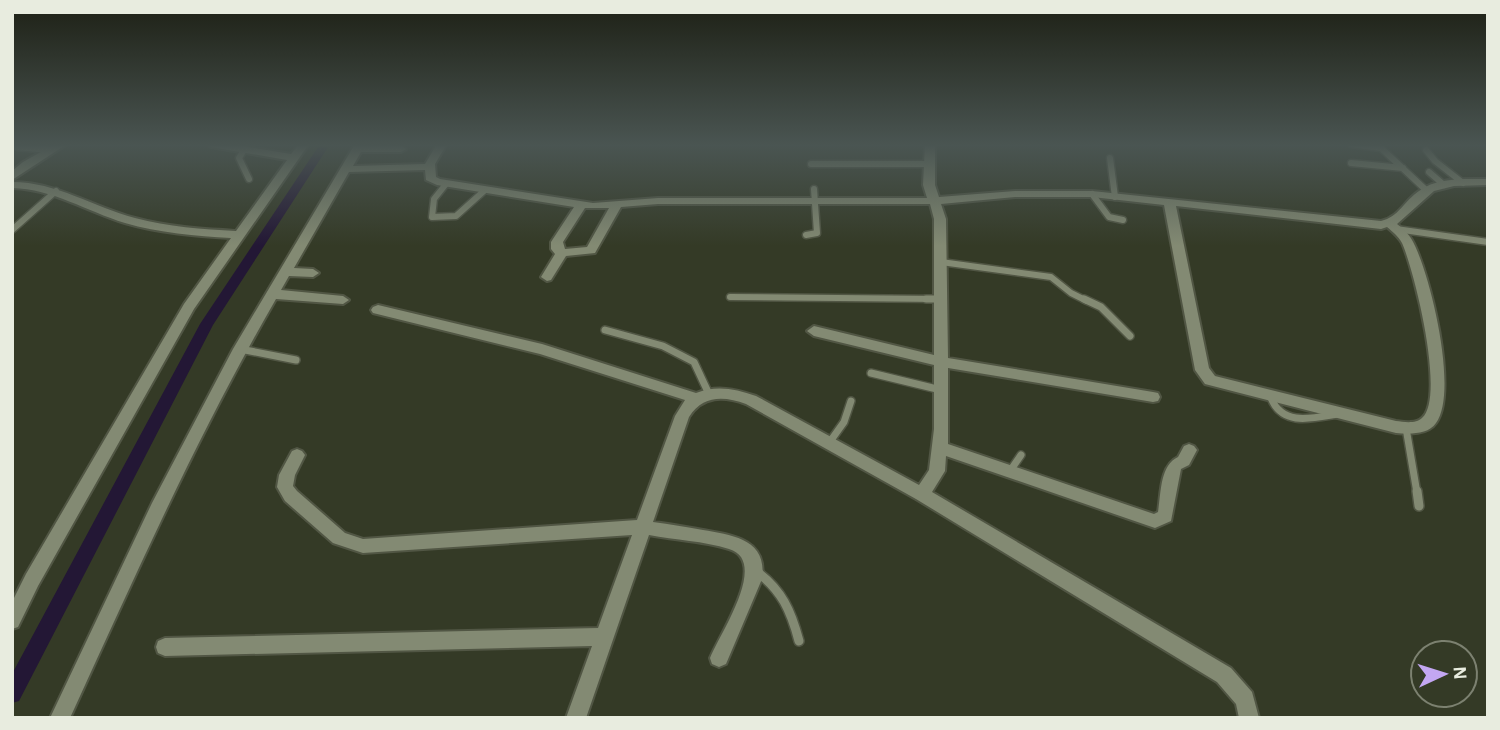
<svg xmlns="http://www.w3.org/2000/svg" width="1500" height="730" font-family="'Alegreya Sans',sans-serif">
	<style>
		.lines { fill: none; stroke-linecap: round; stroke-linejoin: round }
		.canal { fill: #231735; fill-rule: evenodd }
		.service-far2-casing { stroke: #515644; stroke-width: 9 }
		.service-far1-casing { stroke: #515644; stroke-width: 10 }
		.service-casing { stroke: #515644; stroke-width: 12 }
		.minor-casing { stroke: #515644; stroke-width: 4 }
		.service-far2 { stroke: #838a73; stroke-width: 6 }
		.service-far1 { stroke: #838a73; stroke-width: 7 }
		.service { stroke: #838a73; stroke-width: 9 }
		.minor { fill: #838a73; fill-rule: evenodd }
	</style>
	<rect width="100%" height="100%" fill="#343a26"/>
	<g class="lines">
		<polygon class="canal" points="320,144 330,144 213,325 19,701 12,703 12,674 200,324"/>
		<g class="service-far2-casing">
			<g id="service-far2">
				<polyline points="1351,144 1381,148 1427,191"/>
				<polyline points="17,147 50,150"/>
				<polyline points="244,150 239,158 249,179"/>
				<polyline points="1426,150 1435,161 1463,183"/>
				<polyline points="1110,158 1115,197"/>
				<polyline points="1351,163 1403,168"/>
				<polyline points="811,164 928,164"/>
				<polyline points="1429,172 1444,185"/>
				<polyline points="446,184 434,199 432,217 456,216 485,190"/>
				<polyline points="1092,194 1109,217 1123,220"/>
				<polyline points="1396,229 1488,242"/>
				<polyline points="12,230 56,191"/>
				<polyline points="806,235 817,233 814,189"/>
				<polyline points="941,262 1051,277 1071,293 1087,301"/>
				<polyline points="730,297 940,299"/>
			</g>
		</g>
		<g class="service-far1-casing">
			<g id="service-far1">
				<polyline points="926,299 940,299"/>
				<polyline points="1084,299 1101,307 1130,336"/>
				<polyline points="605,330 663,346 694,362 708,392"/>
				<polyline points="240,349 296,360"/>
				<polyline points="871,373 941,390"/>
				<path d="M1271 398C1283 427 1313 418 1338 414"/>
				<polyline points="1406,428 1417,493"/>
				<polyline points="829,443 844,422 851,401"/>
				<polyline points="1010,471 1021,455"/>
			</g>
		</g>
		<g class="service-casing">
			<g id="service">
				<polyline points="1417,491 1419,506"/>
				<path d="M756 571C782 590 791 611 799 641"/>
			</g>
		</g>
		<g class="minor-casing">
			<g id="minor">
				<polygon points="55,144 67,144 12,180 12,171 23,162"/>
				<path d="M206 144H229L291 154 299 144H309L194 309 38 586 18 627 12 629V602L26 574 184 304 231 238C196 236 159 233 125 223 86 211 53 189 12 188V182C57 182 93 207 135 218 168 227 203 229 236 231L287 160 211 147Z"/>
				<path d="M355 144 401 146 406 149 401 152H361L353 166 425 164 437 144H447L435 164 436 177 440 179 593 203 658 198H927L923 185 925 144H935V185L939 197 1015 191H1092L1381 221C1399 217 1404 201 1419 191 1437 177 1465 179 1488 179V185L1454 186 1434 191 1397 224C1403 229 1408 233 1412 240 1430 272 1459 392 1436 423 1428 435 1409 434 1396 433L1205 384 1195 370 1164 205 1092 197H1015L941 204 946 219 948 358 1153 392 1158 393 1160 397 1158 401 1153 402 948 368V444L1154 514 1158 512C1161 493 1160 465 1178 457L1184 446 1189 444 1194 446 1197 450 1189 465 1181 469 1171 521 1155 528 946 456 945 471 932 492 1231 668 1252 692 1259 718H1239L1236 704 1217 682 916 499 746 404C724 396 703 395 689 417L653 522C670 524 686 527 703 530 732 535 768 539 762 579L726 664 719 667 712 664 710 658C719 635 770 561 729 549 704 541 675 540 649 535L586 718H566L592 646 165 656 158 653 156 647 158 641 165 638 598 628 632 535 363 553 333 543 285 501 277 487 279 475 292 451 297 449 302 451 305 455 295 475 293 486 297 491 345 533 363 539 637 520 675 416 685 400 540 354 373 313 371 310 373 307 378 305 542 344 696 393C717 385 735 389 756 396L919 485 929 470 934 429V365L814 336 807 331 814 326 934 355V219L930 204H658L621 207 595 253 566 256 551 280 547 281 541 277 555 254 551 249V242L574 207 437 185 426 180 425 170 349 172 294 268 313 269 319 273 313 277 289 276 281 290 343 296 349 300 343 304 276 299C198 434 135 576 70 718H50L152 503 233 349ZM1176 206 1381 229 1387 227C1393 232 1398 236 1402 243 1414 270 1446 397 1422 418 1416 424 1404 422 1396 421L1215 376 1209 368ZM585 208H609L587 247 565 249 563 242Z"/>
			</g>
		</g>
		<use href="#service-far2" class="service-far2"/>
		<use href="#service-far1" class="service-far1"/>
		<use href="#service" class="service"/>
		<use href="#minor" class="minor"/>
	</g>
	<linearGradient id="sky" x2="0" y2="1"><stop stop-color="#1d2015"/><stop offset="0.59" stop-color="#4a5552"/><stop offset="1" stop-color="#4a5552" stop-opacity="0"/></linearGradient>
	<rect width="1500" height="246" fill="url(#sky)"/>
	<rect width="1500" height="730" fill="none" stroke="#e8ecdf" stroke-width="28"/>
	<g transform="translate(1444 674) rotate(86)"><circle r="33" fill="#343a26" stroke="#7c8170" stroke-width="2"/>
	<path d="M0-5L12 26L0 18L-12 26Z" fill="#c3a7f2"/>
	<text y="-10" font-size="19" font-weight="bold" text-anchor="middle" fill="#e8ecdf">N</text>
	</g>
</svg>
